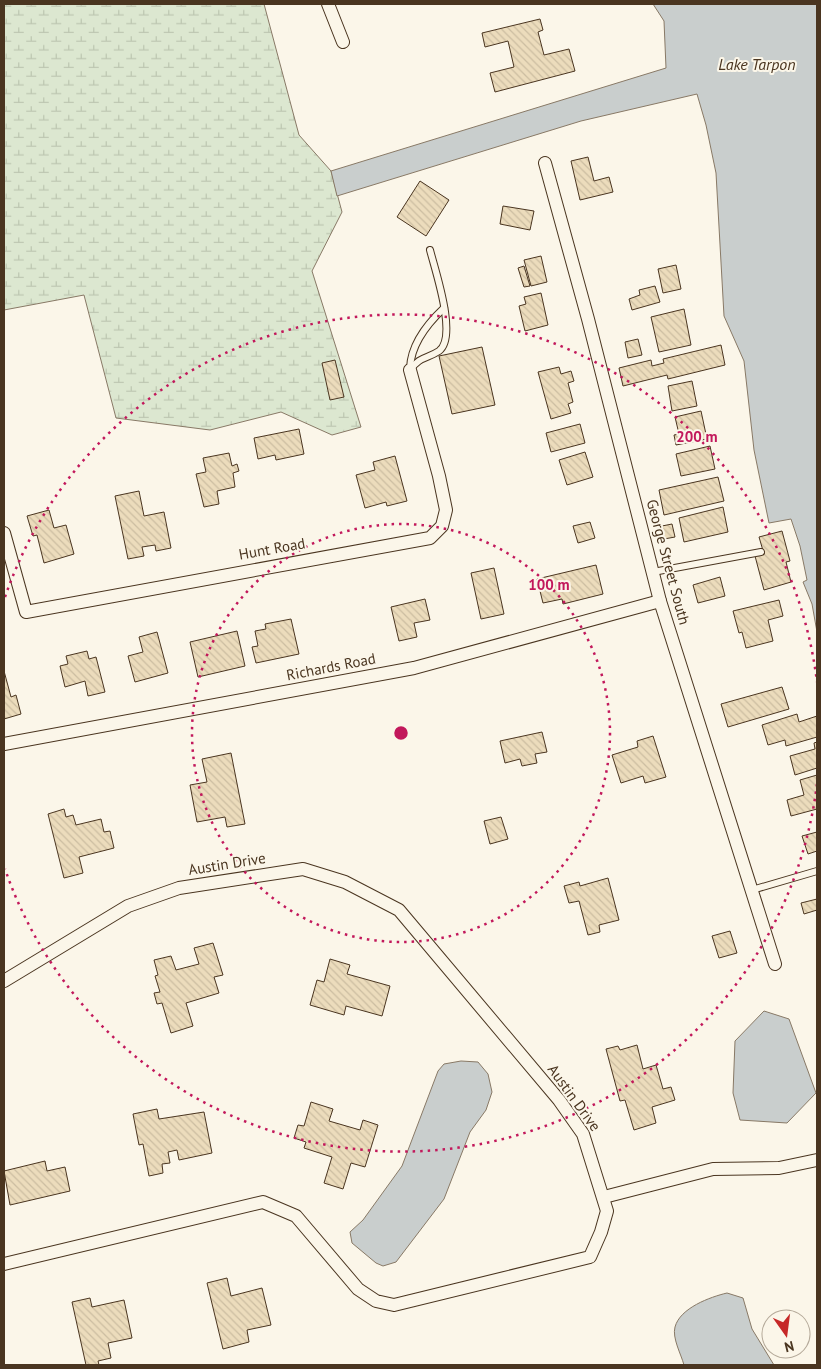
<svg xmlns="http://www.w3.org/2000/svg" width="821" height="1369" font-family="'PT Sans',sans-serif">
	<style>
		.wetland { fill: url(#wetland-marsh); stroke: #887966 }
		.water { fill: #c9cecd; stroke: #887966 }
		.building { fill: url(#building-back-hatch); stroke: #4a3520 }
		.lines { fill: none; stroke-linecap: round; stroke-linejoin: round }
		.lane-casing { stroke: #4a3520; stroke-width: 8 }
		.street-casing { stroke: #4a3520; stroke-width: 14 }
		.lane { stroke: #fbf6e9; stroke-width: 6 }
		.street { stroke: #fbf6e9; stroke-width: 12 }
		.ring { fill: none; stroke: #c2185b; stroke-width: 2.5; stroke-dasharray: 2.5 5 }
		.labels { text-anchor: middle; stroke-width: 4; stroke-linejoin: round; paint-order: stroke }
		.street-label { font-size: 15px; fill: #4a3520; stroke: #fbf6e9 }
		.water-label { font-size: 16px; font-style: italic; fill: #4a3520; stroke: #fbf6e9 }
		.centre { fill: #c2185b; stroke: #fbf6e9; stroke-width: 2.5 }
		.ring-label { font-size: 15px; text-anchor: middle; font-weight: bold; fill: #c2185b; stroke: #fbf6e9; stroke-width: 4; stroke-linejoin: round; paint-order: stroke }
	</style>
	<defs>
		<pattern id="wetland-marsh" width="20" height="14" patternUnits="userSpaceOnUse" patternTransform="scale(1.25)"><rect width="20" height="14" fill="#dce7d0"/><path d="M1 5h8M5 5V1M11 12h8M15 12V8" fill="none" stroke="#bec7b2"/></pattern>
		<pattern id="building-back-hatch" width="6" height="6" patternUnits="userSpaceOnUse" patternTransform="scale(1.25)"><rect width="6" height="6" fill="#ecdcbc"/><path d="M-1 5l2 2M0 0l6 6M5-1l2 2" fill="none" stroke="#ccbda1"/></pattern>
	</defs>
	<rect width="100%" height="100%" fill="#fbf6e9"/>
	<polygon class="wetland" points="4,4 264,4 299,135 331,171 342,212 312,271 361,427 332,435 281,412 210,430 116,418 84,295 4,310"/>
	<g class="water">
		<polygon points="653,4 817,4 817,632 812,604 803,582 807,580 800,546 791,519 769,523 754,450 744,361 724,316 716,173 706,125 697,94 581,121 337,196 331,171 666,68 664,21"/>
		<polygon points="764,1011 789,1019 816,1093 787,1123 740,1120 733,1093 735,1041"/>
		<polygon points="461,1061 478,1062 488,1074 492,1092 486,1110 470,1132 444,1199 396,1262 383,1266 376,1263 352,1243 350,1232 363,1220 402,1166 438,1071 444,1064"/>
		<path d="M727 1293 743 1298 752 1329 774 1365H684C681 1354 672 1338 675 1327 680 1308 710 1297 727 1293Z"/>
	</g>
	<g class="building">
		<polygon points="540,19 543,30 538,32 544,55 569,49 575,71 495,92 490,73 514,67 508,41 485,47 482,33"/>
		<polygon points="588,157 594,181 609,177 613,192 580,200 571,161"/>
		<polygon points="420,181 449,200 426,236 397,217"/>
		<polygon points="503,206 534,211 530,230 500,224"/>
		<polygon points="541,256 547,282 531,286 524,260"/>
		<polygon points="676,265 681,289 663,293 658,269"/>
		<polygon points="524,266 530,286 524,287 518,268"/>
		<polygon points="655,286 660,302 632,310 629,299 640,295 639,290"/>
		<polygon points="541,293 548,325 525,331 519,306 526,304 524,297"/>
		<polygon points="684,309 691,345 659,352 651,317"/>
		<polygon points="638,339 642,355 628,358 625,342"/>
		<polygon points="721,345 725,365 668,379 667,375 623,386 619,368 651,360 652,366 664,363 663,359"/>
		<polygon points="482,347 495,405 452,414 439,356"/>
		<polygon points="335,360 344,397 330,400 322,363"/>
		<polygon points="559,367 561,374 571,371 574,381 568,383 573,402 568,404 571,413 551,419 538,372"/>
		<polygon points="692,381 697,406 672,411 668,386"/>
		<polygon points="701,411 707,439 676,445 674,435 679,434 675,417"/>
		<polygon points="580,424 585,443 551,452 546,433"/>
		<polygon points="299,429 304,454 276,460 275,455 258,459 254,438"/>
		<polygon points="710,446 715,469 681,476 676,454"/>
		<polygon points="585,452 593,477 567,485 559,460"/>
		<polygon points="229,453 232,466 237,464 239,471 233,473 235,487 217,491 219,504 204,507 196,474 206,472 203,458"/>
		<polygon points="395,456 407,501 387,506 386,502 365,508 356,475 375,470 373,462"/>
		<polygon points="718,477 724,501 664,515 659,490"/>
		<polygon points="139,491 144,516 164,512 171,548 156,551 155,545 142,547 144,556 128,559 115,496"/>
		<polygon points="723,507 728,532 684,542 679,518"/>
		<polygon points="49,510 54,528 66,525 74,554 44,563 37,535 33,536 27,516"/>
		<polygon points="590,522 595,538 578,543 573,526"/>
		<polygon points="672,524 675,537 664,539 662,526"/>
		<polygon points="782,531 790,561 786,562 791,582 764,590 755,556 764,554 759,537"/>
		<polygon points="596,565 603,594 563,604 562,599 543,603 537,579"/>
		<polygon points="494,568 504,614 481,619 471,573"/>
		<polygon points="720,577 725,596 698,603 693,585"/>
		<polygon points="425,599 430,620 414,623 417,637 399,641 391,607"/>
		<polygon points="779,600 783,616 768,620 773,641 746,648 742,632 739,633 733,611"/>
		<polygon points="291,619 299,654 256,663 252,647 258,646 255,631 266,629 265,624"/>
		<polygon points="237,631 245,666 198,677 190,642"/>
		<polygon points="157,632 168,673 135,682 128,656 143,652 139,637"/>
		<polygon points="87,651 89,659 96,657 105,692 88,696 85,681 65,687 60,666 68,664 66,656"/>
		<polygon points="4,671 11,697 16,695 21,714 4,719"/>
		<polygon points="782,687 789,709 728,727 721,704"/>
		<polygon points="797,714 799,722 817,716 817,737 786,746 785,740 768,745 762,725"/>
		<polygon points="542,732 547,752 535,754 537,763 522,766 520,759 505,763 500,741"/>
		<polygon points="653,736 666,777 645,783 643,776 621,783 612,755 638,747 637,741"/>
		<polygon points="817,742 817,768 795,775 790,756 815,749 814,743"/>
		<polygon points="231,753 245,824 227,827 225,817 197,822 190,785 207,782 202,759"/>
		<polygon points="817,775 817,809 791,816 787,800 804,795 800,780"/>
		<polygon points="64,809 66,817 73,815 76,825 101,819 104,832 110,831 114,848 79,857 83,873 64,878 48,814"/>
		<polygon points="501,817 508,839 490,844 484,821"/>
		<polygon points="817,832 817,851 808,854 802,836"/>
		<polygon points="608,878 619,920 599,925 600,932 588,935 579,901 569,903 564,886 579,882 580,886"/>
		<polygon points="817,899 817,910 804,914 801,903"/>
		<polygon points="730,931 737,953 719,958 712,936"/>
		<polygon points="213,943 223,975 214,977 219,993 186,1003 193,1026 171,1033 162,1003 157,1004 154,993 160,992 155,976 158,975 154,960 171,956 176,970 199,964 194,948"/>
		<polygon points="330,959 350,965 347,974 390,986 382,1016 346,1006 344,1015 310,1005 317,980 324,982"/>
		<polygon points="637,1045 643,1069 656,1065 663,1089 671,1087 675,1100 652,1107 656,1123 634,1130 625,1100 620,1101 606,1049 618,1046 620,1050"/>
		<polygon points="311,1102 333,1109 329,1121 360,1130 363,1120 378,1125 365,1167 351,1163 343,1189 324,1183 332,1157 304,1148 306,1142 294,1138 298,1125 304,1126"/>
		<polygon points="157,1109 159,1119 204,1112 212,1153 179,1160 177,1150 168,1152 170,1163 162,1164 163,1173 149,1176 143,1144 139,1145 133,1114"/>
		<polygon points="45,1161 47,1171 65,1167 70,1191 10,1205 4,1171"/>
		<polygon points="227,1278 231,1296 262,1288 271,1325 247,1330 249,1342 223,1349 207,1283"/>
		<polygon points="90,1298 92,1307 124,1300 132,1338 108,1343 111,1358 98,1361 99,1365 86,1365 72,1302"/>
	</g>
	<g class="lines">
		<g class="lane-casing">
			<g id="lane">
				<path d="M410 368C411 344 427 324 444 308"/>
				<path d="M410 370C420 356 427 359 439 351 458 337 435 270 430 250"/>
				<polyline points="653,572 761,552"/>
				<polyline points="752,890 817,871"/>
			</g>
		</g>
		<g class="street-casing">
			<g id="street">
				<polyline points="328,4 343,42"/>
				<polyline points="545,163 588,319 660,601 775,964"/>
				<polyline points="4,533 26,612 430,538 442,526 446,510 439,476 410,370"/>
				<polyline points="4,744 414,668 660,601"/>
				<polyline points="4,981 128,906 179,888 303,869 345,882 399,910 559,1100 583,1134 607,1211 601,1232 590,1257 394,1305 376,1301 358,1289 296,1216 263,1202 4,1264"/>
				<polyline points="604,1197 713,1169 779,1168 817,1160"/>
			</g>
		</g>
		<use href="#lane" class="lane"/>
		<use href="#street" class="street"/>
	</g>
	<g class="ring">
		<circle cx="401" cy="733" r="209"/>
		<path d="M817 784A419 419 0 0 1 5 869M5 597A419 419 0 0 1 817 682"/>
	</g>
	<g class="labels">
		<g class="street-label">
			<text transform="translate(272 549) rotate(-10)" y="5">Hunt Road</text>
			<text transform="translate(668 562) rotate(75)" y="5">George Street South</text>
			<text transform="translate(331 667) rotate(-11)" y="5">Richards Road</text>
			<text transform="translate(227 864) rotate(-9)" y="5">Austin Drive</text>
			<text transform="translate(574 1098) rotate(54)" y="5">Austin Drive</text>
		</g>
		<g class="water-label">
			<text x="757" y="70">Lake Tarpon</text>
		</g>
	</g>
	<circle cx="401" cy="733" r="8" class="centre"/>
	<g class="ring-label">
		<text x="697" y="442">200 m</text>
		<text x="549" y="590">100 m</text>
	</g>
	<rect width="821" height="1369" fill="none" stroke="#4a3520" stroke-width="10"/>
	<g transform="translate(786 1334) rotate(166)"><circle r="24" fill="#fbf6e9" stroke="#b4a999"/>
	<path d="M0-4L9 19L0 12L-9 19Z" fill="#c62828"/>
	<text y="-8" font-size="14" font-weight="bold" text-anchor="middle" fill="#4a3520">N</text>
	</g>
</svg>
